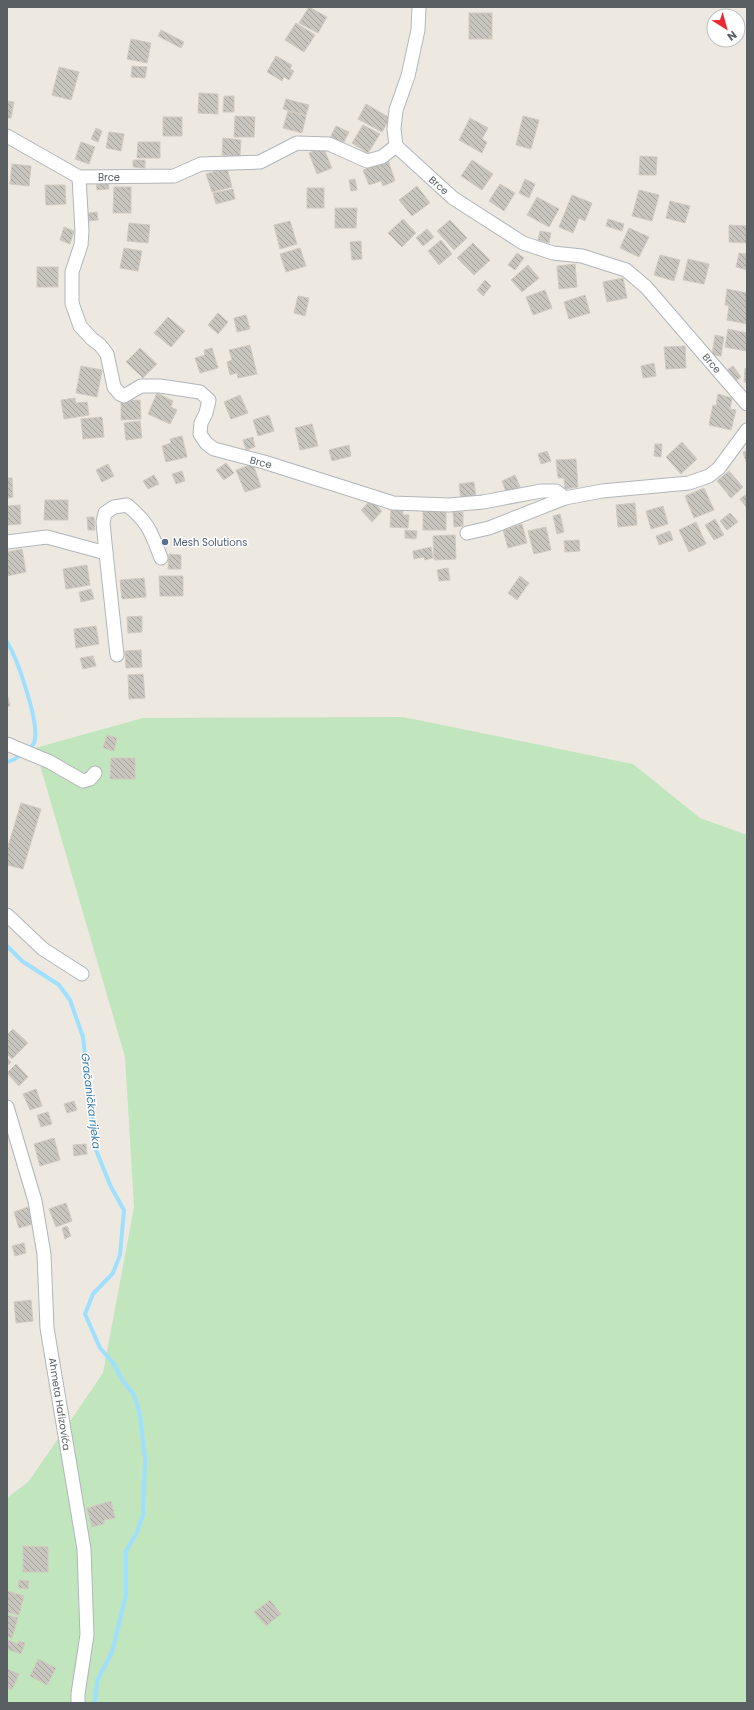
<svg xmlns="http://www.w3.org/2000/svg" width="754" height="1710" font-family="Poppins,sans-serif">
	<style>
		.green { fill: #c1e5bd }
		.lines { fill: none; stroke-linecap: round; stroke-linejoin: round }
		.stream { stroke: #9fe0ff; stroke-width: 4 }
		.building { fill: url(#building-back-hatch); stroke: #d2cac0 }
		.street-casing { stroke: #b2b5b9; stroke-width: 15 }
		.street { stroke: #fff; stroke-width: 13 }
		.service-dot { fill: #5c6f8a; stroke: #fff; stroke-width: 1.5 }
		.labels { text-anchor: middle; stroke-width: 3; stroke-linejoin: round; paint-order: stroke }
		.street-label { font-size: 10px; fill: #5a5f63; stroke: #fff }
		.service-label { font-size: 10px; fill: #4e5e75; stroke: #fff; text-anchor: start }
		.water-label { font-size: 11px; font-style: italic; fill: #3a7ba9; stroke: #fff }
	</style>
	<defs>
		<pattern id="building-back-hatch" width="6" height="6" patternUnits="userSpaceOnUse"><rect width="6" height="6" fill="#c8c4be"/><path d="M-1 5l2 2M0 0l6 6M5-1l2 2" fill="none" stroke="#a5a29e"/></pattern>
	</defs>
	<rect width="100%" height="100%" fill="#ede9e1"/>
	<polygon class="green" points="403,717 633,764 700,818 747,835 747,1703 7,1703 7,1498 29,1481 103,1373 134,1207 125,1057 35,748 143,718"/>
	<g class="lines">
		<g class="stream">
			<path d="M7 642C17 658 41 725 34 743 33 746 30 747 28 749"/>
			<polyline points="7,762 15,759 22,753"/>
			<polyline points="7,946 22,961 59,985 70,1000 83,1037 96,1150 111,1187 124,1210 120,1255 113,1273 93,1294 85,1314 100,1348 114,1364 123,1381 134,1395 140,1415 145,1458 143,1515 136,1534 126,1551 126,1595 112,1652 97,1681 95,1703"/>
		</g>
	</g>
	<g class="building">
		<polygon points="309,7 327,17 318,33 299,23"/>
		<rect x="469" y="13" width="23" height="26"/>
		<polygon points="296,23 315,35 304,52 285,40"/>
		<polygon points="161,30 184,42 181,48 158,36"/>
		<polygon points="131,39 151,43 147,63 127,59"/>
		<polygon points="276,56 292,65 290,69 294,71 289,80 284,77 282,81 267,72"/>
		<polygon points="132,66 147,67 145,78 131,77"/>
		<polygon points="59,67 79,72 71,100 52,95"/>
		<polygon points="199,93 218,94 218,114 198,113"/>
		<polygon points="224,96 234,96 234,112 223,112"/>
		<polygon points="286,99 309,105 306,115 283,109"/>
		<polygon points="7,101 14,102 11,118 7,118"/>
		<polygon points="366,104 390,118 382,132 358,119"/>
		<polygon points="288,111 306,116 302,133 283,128"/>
		<polygon points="235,116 255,117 254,137 234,137"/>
		<polygon points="523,116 539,120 531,149 516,145"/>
		<rect x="163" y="117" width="19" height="19"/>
		<polygon points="470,118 488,128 482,139 487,142 482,153 459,140"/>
		<polygon points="363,125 380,134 368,153 352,143"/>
		<polygon points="336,126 349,132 343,144 330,138"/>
		<polygon points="96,128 102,131 98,142 91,139"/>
		<polygon points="109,132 124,134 121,151 106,148"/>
		<polygon points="223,138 241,140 240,156 222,155"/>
		<polygon points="81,142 95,147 89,164 75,159"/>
		<polygon points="138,142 160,142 160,158 137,158"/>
		<polygon points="323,147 332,168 317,174 309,153"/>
		<polygon points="640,156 657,157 656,175 639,175"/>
		<polygon points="133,160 145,160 145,168 133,167"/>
		<polygon points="388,160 395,181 383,186 381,181 369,185 363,170"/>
		<polygon points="472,160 493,174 482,190 461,176"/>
		<polygon points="12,164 31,166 29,186 10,184"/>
		<polygon points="227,168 232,187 212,192 206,174"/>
		<polygon points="108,179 109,189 97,190 96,181"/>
		<polygon points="355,179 357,190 351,191 349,180"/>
		<polygon points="525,179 535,184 529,198 519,193"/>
		<polygon points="500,184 515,193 504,211 489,201"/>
		<polygon points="45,185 65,185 66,204 46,205"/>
		<polygon points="417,186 430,203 412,216 399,200"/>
		<polygon points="114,187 131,187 131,213 113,213"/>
		<rect x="307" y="188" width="17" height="20"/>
		<polygon points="233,189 235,199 216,204 213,193"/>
		<polygon points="639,190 659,195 652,221 632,216"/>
		<polygon points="572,195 592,203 585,221 579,218 573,233 559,227"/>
		<polygon points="537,197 559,209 549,227 527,215"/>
		<polygon points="670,201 690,206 685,223 666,218"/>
		<polygon points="335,208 357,208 356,228 335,228"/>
		<polygon points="97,212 98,220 89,221 88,213"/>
		<polygon points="403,219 416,233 402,247 388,233"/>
		<polygon points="608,219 624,224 622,231 606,226"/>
		<polygon points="450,220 467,238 454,250 437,231"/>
		<polygon points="290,221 297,244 280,249 274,225"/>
		<polygon points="129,223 150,225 148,243 127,241"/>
		<polygon points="729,225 747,226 747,243 729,242"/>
		<polygon points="64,227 74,231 70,244 60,240"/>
		<polygon points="629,228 649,237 639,257 620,248"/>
		<polygon points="427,229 434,237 423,246 416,238"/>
		<polygon points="540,231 551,233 549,243 538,240"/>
		<polygon points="441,240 452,254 439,265 428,251"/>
		<polygon points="361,241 362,259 352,260 350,242"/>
		<polygon points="473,243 490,260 474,275 457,258"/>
		<polygon points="124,248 142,251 138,271 120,268"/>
		<polygon points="300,248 306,266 286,272 280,254"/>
		<polygon points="517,253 524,258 515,270 508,265"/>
		<polygon points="739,253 747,254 747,270 736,267"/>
		<polygon points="660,255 680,260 674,281 654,275"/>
		<polygon points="688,259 709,264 704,284 683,280"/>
		<polygon points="575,264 577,287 559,289 557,266"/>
		<polygon points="528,265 539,278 522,292 511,280"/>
		<rect x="37" y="267" width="21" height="20"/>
		<polygon points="623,278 627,298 607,302 603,282"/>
		<polygon points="485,280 491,286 483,296 477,290"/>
		<polygon points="727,289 747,293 747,324 727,320 729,306 725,305"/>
		<polygon points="545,290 552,308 533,315 526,297"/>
		<polygon points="585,295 590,313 569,319 564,302"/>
		<polygon points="298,296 309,298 305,316 294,313"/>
		<polygon points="218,313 228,322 218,334 208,325"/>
		<polygon points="246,315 250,329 237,332 234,318"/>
		<polygon points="168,317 185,331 171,347 154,333"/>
		<polygon points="728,329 747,333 746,351 725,347"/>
		<polygon points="715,335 724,337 721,356 712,355"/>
		<polygon points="250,345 257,374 238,378 237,373 230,375 227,362 232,360 229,350"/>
		<polygon points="685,346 686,368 666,369 664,347"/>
		<polygon points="140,348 157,364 143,378 126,362"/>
		<polygon points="212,348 218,368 200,373 195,358 205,355 204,350"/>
		<polygon points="654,363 656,376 643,378 641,366"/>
		<polygon points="81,366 102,370 97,397 76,393"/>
		<polygon points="733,366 741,377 735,382 726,371"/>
		<polygon points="745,368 747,369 747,382 744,382"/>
		<polygon points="157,393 173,401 171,407 177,410 170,424 148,414"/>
		<polygon points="718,394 732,398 730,409 736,410 731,430 709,425 713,405 716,406"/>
		<polygon points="240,395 248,413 231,419 224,402"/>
		<polygon points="75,398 76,403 87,402 89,415 64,419 61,400"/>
		<polygon points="140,400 141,419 121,420 121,401"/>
		<polygon points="269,415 274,431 258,436 253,420"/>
		<polygon points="102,417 104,437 83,439 81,419"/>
		<polygon points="140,421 142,438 126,440 124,423"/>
		<polygon points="312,424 318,446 300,450 295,428"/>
		<polygon points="182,436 187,457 166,462 162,446 171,443 170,439"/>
		<polygon points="253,437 255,447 246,450 243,440"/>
		<polygon points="682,442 697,459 681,474 666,457"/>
		<polygon points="655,444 662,444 661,457 654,456"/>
		<polygon points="349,445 351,456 332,461 329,450"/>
		<polygon points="547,451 551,461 541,464 538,454"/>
		<polygon points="747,451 747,465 743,452"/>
		<polygon points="576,459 578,487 565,489 564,478 558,478 556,460"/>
		<polygon points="226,463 234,473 224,480 216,470"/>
		<polygon points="108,464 114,476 102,482 96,470"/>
		<polygon points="253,464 261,487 245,492 236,470"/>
		<polygon points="182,471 185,481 176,484 172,474"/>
		<polygon points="729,471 743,487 731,498 717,481"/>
		<polygon points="154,475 159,484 148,489 143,481"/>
		<polygon points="515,475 520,487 506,492 502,481"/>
		<polygon points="7,478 12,478 13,497 7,498"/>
		<polygon points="474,482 476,498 461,500 459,484"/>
		<polygon points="704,488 714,510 694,518 685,496"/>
		<polygon points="747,494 747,508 740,499"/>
		<polygon points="45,500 68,500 68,520 44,520"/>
		<polygon points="371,500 382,511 372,522 361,510"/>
		<polygon points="635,503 637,525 618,527 616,505"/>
		<polygon points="20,505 21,524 7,525 7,506"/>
		<polygon points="663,506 668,524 651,529 646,511"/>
		<polygon points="391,509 403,510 403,515 409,515 408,528 390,527"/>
		<rect x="423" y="511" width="23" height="19"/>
		<polygon points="453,512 463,512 463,526 454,527"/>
		<polygon points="730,513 738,522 727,530 720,521"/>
		<polygon points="560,514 564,532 557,534 553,516"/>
		<polygon points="87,517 94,517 95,530 88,530"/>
		<polygon points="715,519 724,535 714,540 705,525"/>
		<polygon points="696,522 706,544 689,552 679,530"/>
		<polygon points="522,524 527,543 508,548 503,530"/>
		<polygon points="546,527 551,550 534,554 528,531"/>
		<polygon points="405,530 417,531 416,539 405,538"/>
		<polygon points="670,531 673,540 659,545 656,536"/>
		<polygon points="455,535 456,559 434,560 433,536"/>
		<polygon points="579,540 580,551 565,552 564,541"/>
		<polygon points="431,547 433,558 425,560 424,557 414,559 413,551"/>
		<polygon points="22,549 26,572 7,576 7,552"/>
		<polygon points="169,554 181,555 181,569 168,569"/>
		<polygon points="87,565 90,585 66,589 63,569"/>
		<polygon points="448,568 450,580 439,581 437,570"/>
		<polygon points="159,576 183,576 183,596 160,596"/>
		<polygon points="520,576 529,583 517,600 508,593"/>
		<polygon points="144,578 146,597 122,599 120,580"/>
		<polygon points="91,589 94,599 81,602 79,592"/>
		<polygon points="142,616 142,632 128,633 127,617"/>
		<polygon points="96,626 99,644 76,648 74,629"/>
		<polygon points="141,650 142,667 126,668 125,651"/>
		<polygon points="93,656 96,666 83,669 80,658"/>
		<polygon points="143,674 145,698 129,699 128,675"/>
		<polygon points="7,693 10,706 7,707"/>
		<polygon points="107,735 117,738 114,751 103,748"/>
		<polygon points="111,758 135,758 135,779 110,779"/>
		<polygon points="21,803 41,809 23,869 7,865 7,850"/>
		<polygon points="13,1029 28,1043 12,1059 7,1054 7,1035"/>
		<polygon points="7,1058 11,1062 7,1066"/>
		<polygon points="16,1064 28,1077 19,1086 7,1073"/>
		<polygon points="36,1089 42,1106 30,1110 23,1094"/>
		<polygon points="74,1101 77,1110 67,1113 64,1104"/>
		<polygon points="48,1112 52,1124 41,1127 37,1115"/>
		<polygon points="54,1138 60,1160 40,1166 34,1144"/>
		<polygon points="86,1144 87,1154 74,1156 73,1145"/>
		<polygon points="66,1203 72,1221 56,1227 49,1209"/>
		<polygon points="28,1207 33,1224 19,1228 14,1212"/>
		<polygon points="67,1226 71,1236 65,1239 62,1228"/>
		<polygon points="24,1243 26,1253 15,1256 12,1246"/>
		<polygon points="31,1300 33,1321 16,1323 14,1302"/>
		<polygon points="111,1501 115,1518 104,1520 104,1524 92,1527 87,1508"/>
		<polygon points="23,1546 48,1547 48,1572 23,1572"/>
		<polygon points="19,1580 29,1581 28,1589 18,1588"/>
		<polygon points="7,1591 24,1596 19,1615 7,1612"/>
		<polygon points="270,1600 281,1614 266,1626 254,1612"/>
		<polygon points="7,1615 18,1618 12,1638 7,1636"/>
		<polygon points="7,1640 18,1644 19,1641 25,1643 21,1654 7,1649"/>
		<polygon points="38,1659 56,1668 47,1685 30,1676"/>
		<polygon points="7,1669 19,1674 12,1690 7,1688"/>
	</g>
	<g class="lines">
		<g class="street-casing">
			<g id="street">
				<polyline points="7,136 79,177 174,176 201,164 260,162 297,143 329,144 367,161 382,157 396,146 453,198 523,243 553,253 582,256 626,270 646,287 747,404"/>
				<polyline points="396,146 394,129 396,110 408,76 418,30 419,7"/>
				<polyline points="79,177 82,231 81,245 72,272 72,303 80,326 92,339 100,345 107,354 114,387 120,394 124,396 141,386 160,386 200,392 209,400 206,413 201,423 200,434 206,443 214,449 264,462 393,503 449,505 483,502 541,491 556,491 565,498"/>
				<polyline points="467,533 489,528 565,498 602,491 689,483 709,476 719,468 747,430"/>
				<polyline points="7,542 47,537 106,553"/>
				<path d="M117 655 106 553 103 522 105 513 114 507 127 505C149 523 151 532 161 558"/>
				<polyline points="7,744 50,762 83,781 90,779 95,773"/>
				<polyline points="7,915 43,949 82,974"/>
				<polyline points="7,1107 35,1201 44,1254 47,1328 84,1549 87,1635 78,1694 78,1703"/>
			</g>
		</g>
		<use href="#street" class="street"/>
	</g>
	<circle class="service-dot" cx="165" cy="542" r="4"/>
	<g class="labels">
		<g class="street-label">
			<text x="109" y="181">Brce</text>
			<text transform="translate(439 185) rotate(41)" y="4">Brce</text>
			<text transform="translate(712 363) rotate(49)" y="4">Brce</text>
			<text transform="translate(261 462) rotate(15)" y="4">Brce</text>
			<text transform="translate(60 1404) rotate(81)" y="4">Ahmeta Hafizovića</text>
		</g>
		<g class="service-label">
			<text x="173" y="546">Mesh Solutions</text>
		</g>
		<g class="water-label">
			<text transform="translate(91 1101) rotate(83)" y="4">Gračanička rijeka</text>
		</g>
	</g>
	<rect width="754" height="1710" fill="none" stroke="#5a5f63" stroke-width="16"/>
	<g transform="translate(726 28) rotate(143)"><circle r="19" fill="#ffffff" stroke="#bdbfc1"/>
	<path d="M0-3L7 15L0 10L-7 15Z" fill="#eb292f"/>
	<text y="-6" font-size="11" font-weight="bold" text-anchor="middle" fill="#5a5f63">N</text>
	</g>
</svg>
